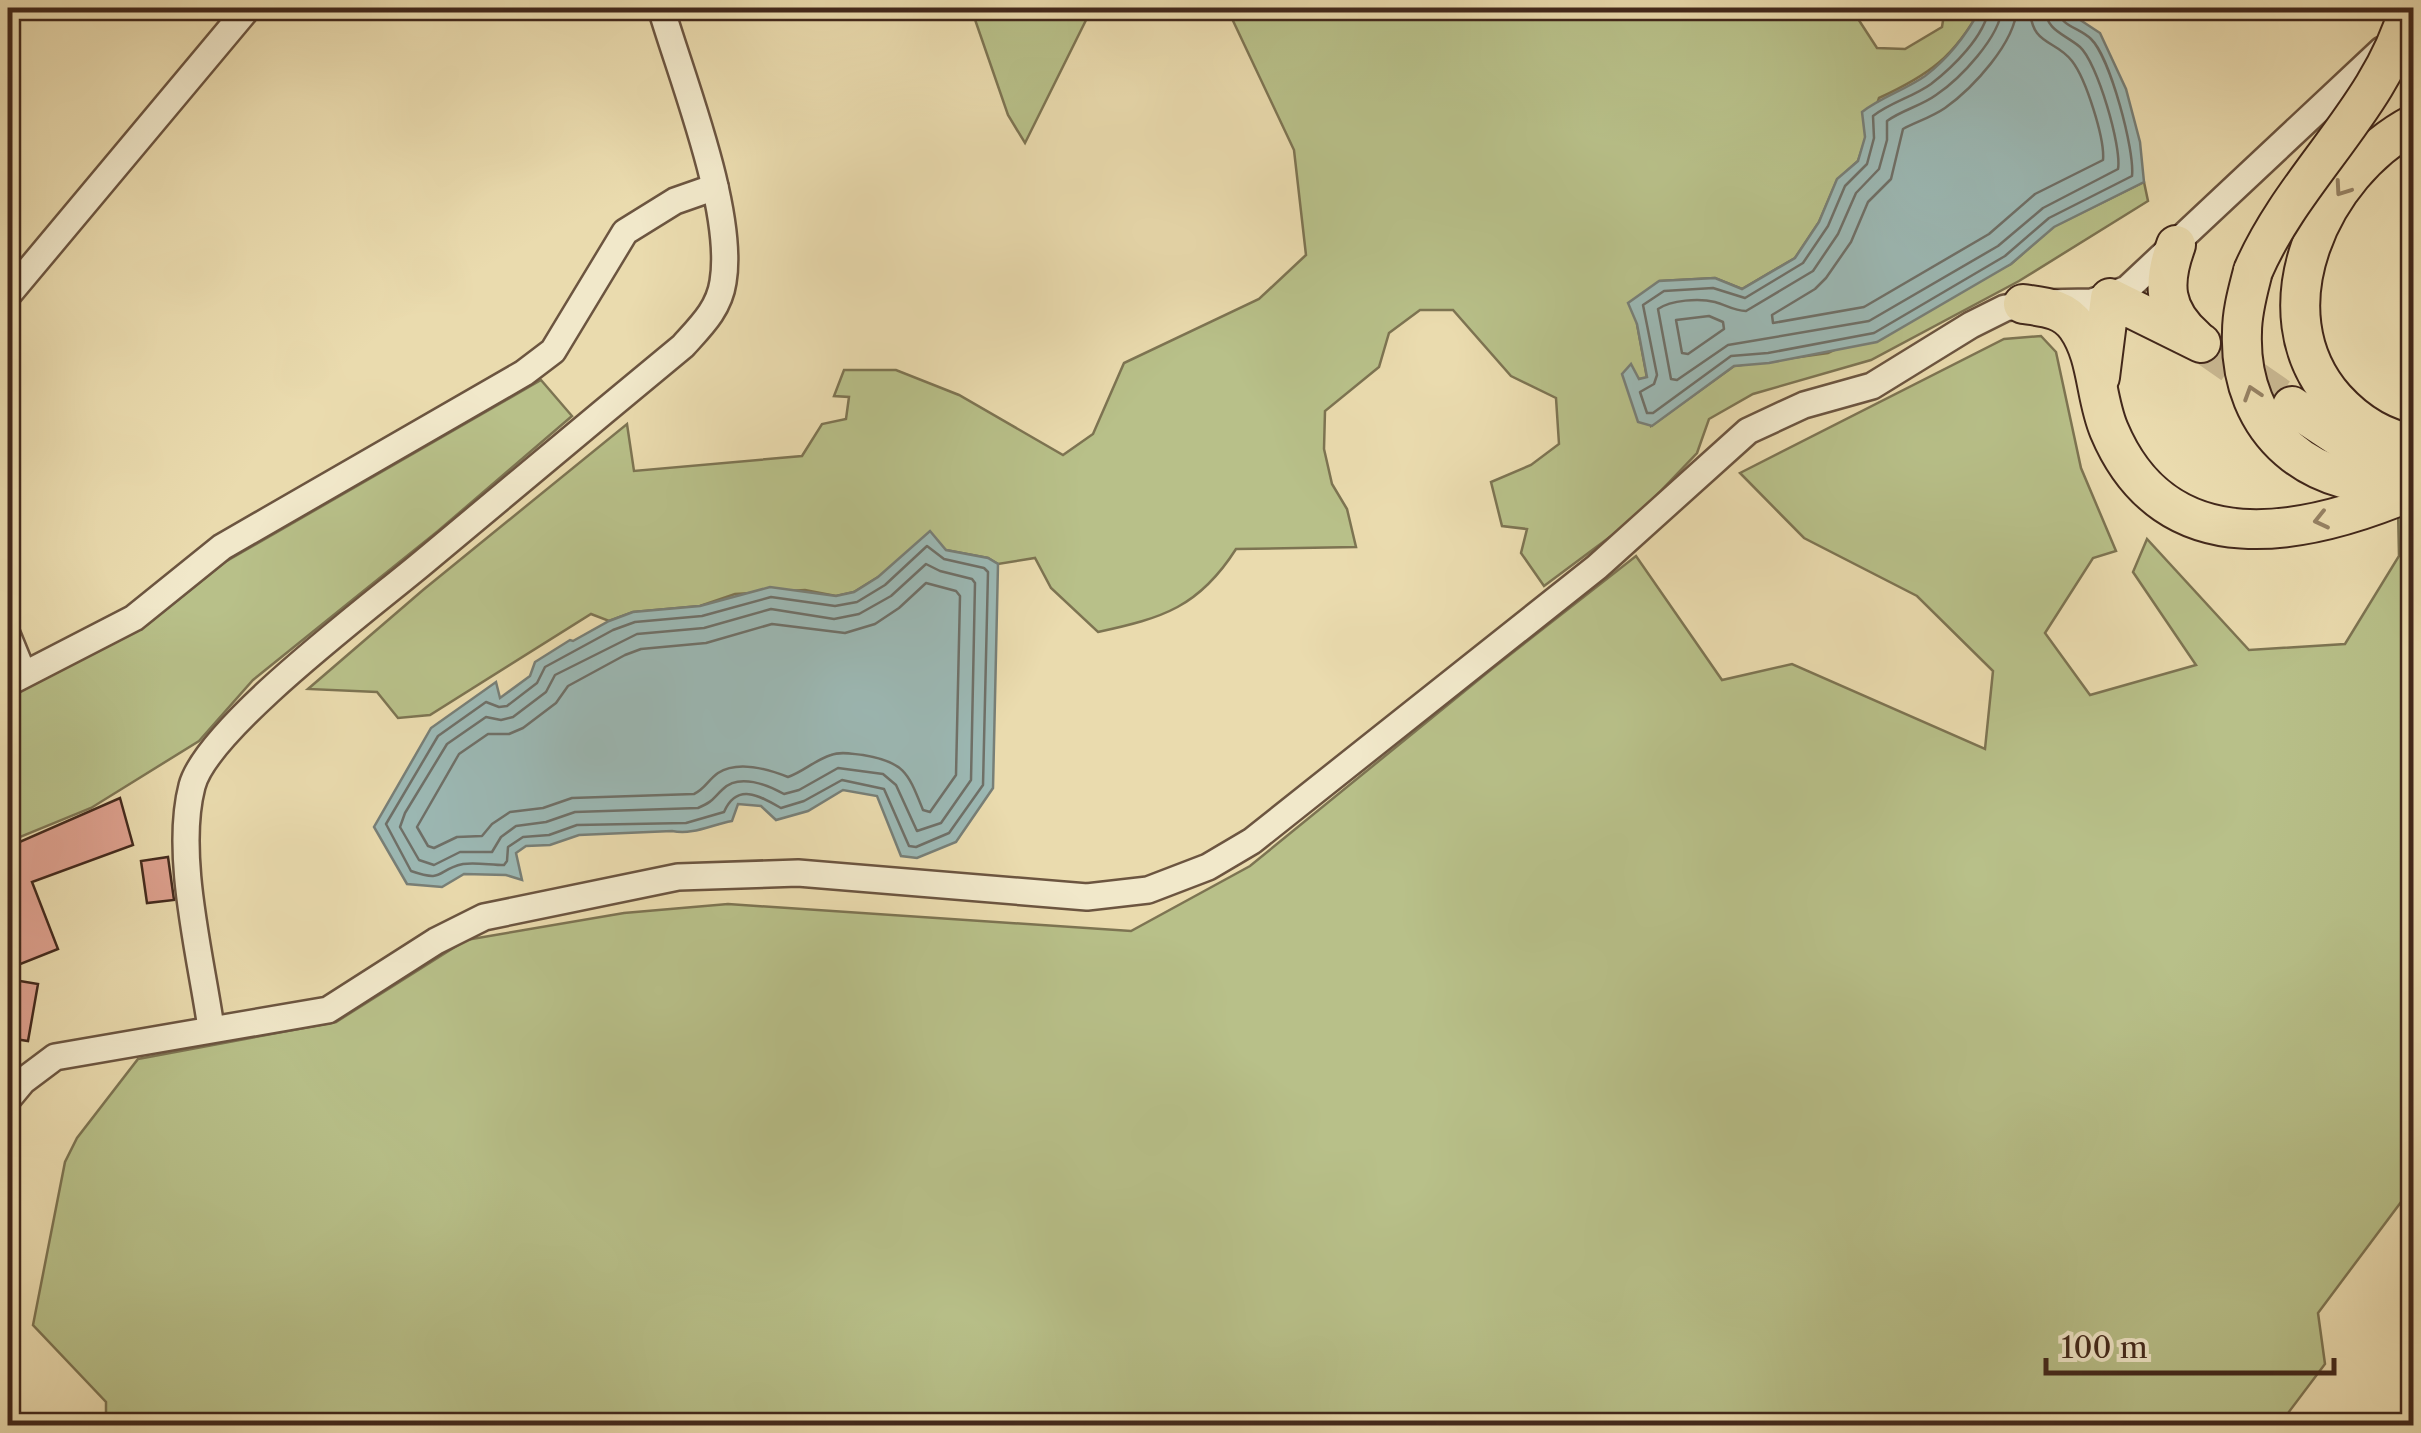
<svg xmlns="http://www.w3.org/2000/svg" width="2421" height="1433" font-family="'Libre Caslon Text',serif">
	<style>
		.green { fill: #b8c089; stroke: #7d7452; stroke-width: 2.5 }
		.water { fill: #9cb9b5; stroke: #787f77; stroke-width: 2.5 }
		.lines { fill: none; stroke-linecap: round; stroke-linejoin: round }
		.shore { stroke: #6f7068; stroke-width: 2.5 }
		.building { fill: #dea08e; stroke: #42281b; stroke-width: 2.5 }
		.motorway-tunnel { stroke: #c8b791; stroke-width: 38; stroke-dasharray: 38 19; stroke-linecap: butt }
		.minor-casing { stroke: #6c5540; stroke-width: 25 }
		.tertiary-casing { stroke: #6c5540; stroke-width: 30 }
		.motorway-casing { stroke: #42281b; stroke-width: 42 }
		.minor { stroke: #f1e8ca; stroke-width: 20 }
		.tertiary { stroke: #f1e8ca; stroke-width: 25 }
		.motorway { stroke: #eadbae; stroke-width: 38 }
		.motorway-bridge-casing { stroke: #42281b; stroke-width: 42; stroke-linecap: butt }
		.motorway-bridge { stroke: #eadbae; stroke-width: 38 }
		.oneway { stroke: #968264 }
	</style>
	<rect width="100%" height="100%" fill="#eadbae"/>
	<filter id="stains"><feTurbulence type="fractalNoise" baseFrequency=".002" numOctaves="4"/><feColorMatrix values="0 0 0 0 .2 0 0 0 0 .09 0 0 0 0 .02 0 0 0 .5 -.17"/></filter>
	<radialGradient id="worn" r=".72"><stop offset=".6" stop-color="#630" stop-opacity="0"/><stop offset="1" stop-color="#630" stop-opacity=".3"/></radialGradient>
	<g class="green">
		<polygon points="971,8 1092,8 1025,143 1008,115"/>
		<path d="M1227 8H1851L1877 48 1905 49 1942 27 1945 8H1981C1954 57 1929 75 1879 98L1858 161 1837 180 1819 222 1795 258 1742 289 1715 278 1660 281 1637 324 1647 378 1639 379 1651 426 1734 366 1828 353 2011 264 2053 227 2144 182 2148 201 2019 281 1871 360 1753 394 1709 419 1697 453 1634 519 1544 586 1521 553 1527 529 1502 526 1491 482 1531 465 1559 444 1556 398 1511 376 1453 310H1420L1389 333 1379 367 1325 411 1324 449 1332 484 1347 509 1356 547 1236 549C1199 607 1163 618 1098 632L1051 588 1035 558 998 564 988 558 946 550 878 577 854 592 836 596 805 590 735 594 700 606 633 612 609 621 591 614 430 715 398 718 377 692 308 689 423 590 627 424 634 471 802 456 822 424 846 419 849 397 834 396 844 370H896L959 395 1063 455 1093 434 1124 363 1259 299 1306 255 1294 150Z"/>
		<polygon points="2041,336 2056,352 2081,468 2116,551 2093,558 2045,633 2090,695 2196,665 2133,572 2147,539 2249,650 2345,644 2399,556 2398,509 2413,501 2413,1186 2318,1313 2325,1364 2279,1425 106,1426 106,1402 33,1325 65,1162 77,1138 138,1059 336,1022 466,940 624,913 728,904 1131,931 1250,866 1493,668 1636,556 1722,680 1792,664 1985,749 1993,671 1917,596 1804,538 1740,473 2004,339"/>
		<polygon points="541,380 572,416 438,531 253,680 199,741 91,808 8,842 8,696 148,624 225,562"/>
	</g>
	<g class="water">
		<path d="M1981 8H2062L2100 33 2126 89 2140 142 2144 182 2054 227 2011 264 1877 342 1769 363 1734 366 1652 426 1638 422 1622 374 1631 364 1639 379 1647 377 1637 324 1628 303 1659 281 1715 278 1742 289 1795 258 1819 222 1837 179 1858 161 1865 137 1862 112C1881 97 1905 90 1925 76 1949 58 1967 34 1981 8Z"/>
		<path d="M930 531 946 550 988 558 998 564 993 788 956 842 917 858 901 856 877 796 843 790 808 811 776 820 761 806 738 804 732 821C710 825 694 835 672 831L579 835 550 845 526 846 516 853 522 880 506 875 464 874 442 887 407 884 374 827 431 728 496 682 500 698 530 676 535 662 570 640 573 641 609 621 633 612 700 606 770 587 836 596 854 592 878 577Z"/>
	</g>
	<g class="lines">
		<g class="shore">
			<path d="M1989 8C1985 36 1953 67 1931 84 1913 97 1891 102 1873 116L1874 138 1867 164 1845 186 1828 226 1803 263 1745 298 1713 288 1664 291 1643 305 1657 375 1654 384 1640 392 1647 413H1653L1731 356 1768 353 1874 333 2005 256 2049 218 2132 176C2135 151 2110 57 2091 39 2079 27 2060 27 2057 8"/>
			<path d="M2002 8C2000 37 1960 79 1936 95 1921 106 1902 110 1887 121V140L1879 169 1856 193 1838 234 1813 271 1746 311C1734 311 1726 305 1715 302 1699 298 1671 300 1658 309L1671 379 1677 380 1728 345 1869 321 1998 246 2043 208 2118 169C2122 147 2097 62 2080 47 2065 34 2046 31 2045 8"/>
			<path d="M2017 8C2015 43 1973 88 1945 108 1932 117 1916 122 1903 129L1891 179 1868 202 1851 242 1826 278 1815 289 1772 315 1773 323 1864 307 1989 234 2035 194 2103 160C2105 139 2086 79 2072 61 2055 39 2031 46 2030 8"/>
			<polygon points="1709,316 1723,322 1724,329 1688,354 1682,353 1676,320"/>
			<path d="M927 546 944 559 984 568 988 572 983 785 949 833 916 847 909 846 884 789 842 780 804 801 781 808C760 796 737 782 724 812L686 823 577 825 549 835 523 837 508 847 507 861 504 865C491 865 475 862 463 864 435 870 446 883 411 871L386 824 438 736 486 702 499 707 507 706 537 683 545 667 613 630 635 622 702 616 771 597 835 606 857 602 885 585Z"/>
			<path d="M926 564 940 571 972 579 975 583 971 780 941 823 917 831 896 785 883 774 838 768 799 790 784 794C768 785 739 773 723 789 712 799 714 801 698 808L575 812 546 822 516 826 501 837 492 852H460L434 865 419 860 400 827 405 813 447 744 486 717 501 720 513 717 546 692 555 675 637 634 704 628 771 609 834 619 859 614 891 596Z"/>
			<path d="M926 583 956 591 960 596 956 775 930 812 923 810C908 773 905 762 863 755 852 754 841 751 831 755 815 760 803 772 788 777 768 769 738 760 718 773 708 780 705 789 694 794L572 798 543 808 510 812 492 824 482 836 457 837 434 848 428 846 417 827 459 754 488 734H509L523 728 556 703 568 686 625 655 641 649 706 643 772 624 845 633 875 624 899 608Z"/>
		</g>
	</g>
	<g class="building">
		<polygon points="120,798 133,845 32,882 58,949 8,969 8,847"/>
		<polygon points="168,857 174,900 147,903 141,861"/>
		<polygon points="8,979 38,984 28,1041 8,1038"/>
	</g>
	<g class="lines">
		<polyline class="motorway-tunnel" points="2201,343 2292,406"/>
		<g class="minor-casing">
			<polyline id="minor" points="8,630 26,674"/>
		</g>
		<g class="tertiary-casing">
			<g id="tertiary">
				<polyline points="8,295 248,8"/>
				<polyline points="8,683 134,618 222,547 524,373 553,351 625,232 675,201 715,187"/>
				<path d="M211 1028C201 957 174 855 192 786 207 728 374 604 426 560 511 489 597 417 683 346 701 326 719 309 723 282 735 211 682 79 661 8"/>
				<polyline points="8,1099 23,1081 55,1057 328,1010 436,941 484,917 678,877 798,873 1087,897 1148,890 1208,867 1252,841 1597,567 1748,431 1804,405 1872,386 1971,325 2005,308 2037,303 2092,302 2127,289 2382,50"/>
			</g>
		</g>
		<g class="motorway-casing">
			<g id="motorway">
				<path d="M2414 124C2322 172 2257 311 2335 399 2356 422 2382 439 2414 444"/>
				<path d="M2176 245C2162 283 2163 310 2195 338"/>
				<path d="M2253 271C2248 291 2242 311 2242 332 2238 432 2314 495 2411 482"/>
				<path d="M2023 304C2044 307 2064 308 2077 327 2098 357 2095 397 2109 430 2166 566 2304 537 2414 490"/>
				<polyline points="2100,377 2110,298 2201,343"/>
				<polyline points="2292,406 2354,447 2390,458"/>
			</g>
		</g>
		<use href="#minor" class="minor"/>
		<use href="#tertiary" class="tertiary"/>
		<use href="#motorway" class="motorway"/>
		<g class="motorway-bridge-casing">
			<path id="motorway-bridge" d="M2253 271C2294 176 2381 109 2409 8"/>
		</g>
		<use href="#motorway-bridge" class="motorway-bridge"/>
	</g>
	<defs><path id="oneway-chevron" d="M-2-3.5L2.5 0L-2 3.5" fill="none" stroke-width="1.6" stroke-linecap="round" stroke-linejoin="round" transform="scale(2.5)"/></defs>
	<g class="oneway">
		<use href="#oneway-chevron" transform="translate(2342 189) rotate(125)"/>
		<use href="#oneway-chevron" transform="translate(2252 393) rotate(-108)"/>
		<use href="#oneway-chevron" transform="translate(2321 520) rotate(167)"/>
	</g>
	<rect width="2421" height="1433" fill="none" stroke="#eadbae" stroke-width="40"/>
	<rect x="10" y="10" width="2401" height="1413" fill="none" stroke="#42281b" stroke-width="5"/>
	<rect x="20" y="20" width="2381" height="1393" fill="none" stroke="#42281b" stroke-width="2.5"/>
	<path d="M2046 1358v15h288v-15" fill="none" stroke="#42281b" stroke-width="5"/>
	<text x="2061" y="1358" font-size="30" fill="#42281b" stroke="#f1e8ca" stroke-width="8" paint-order="stroke">100 m</text>
	<rect width="100%" height="100%" filter="url(#stains)"/>
	<rect width="100%" height="100%" fill="url(#worn)"/>
</svg>
